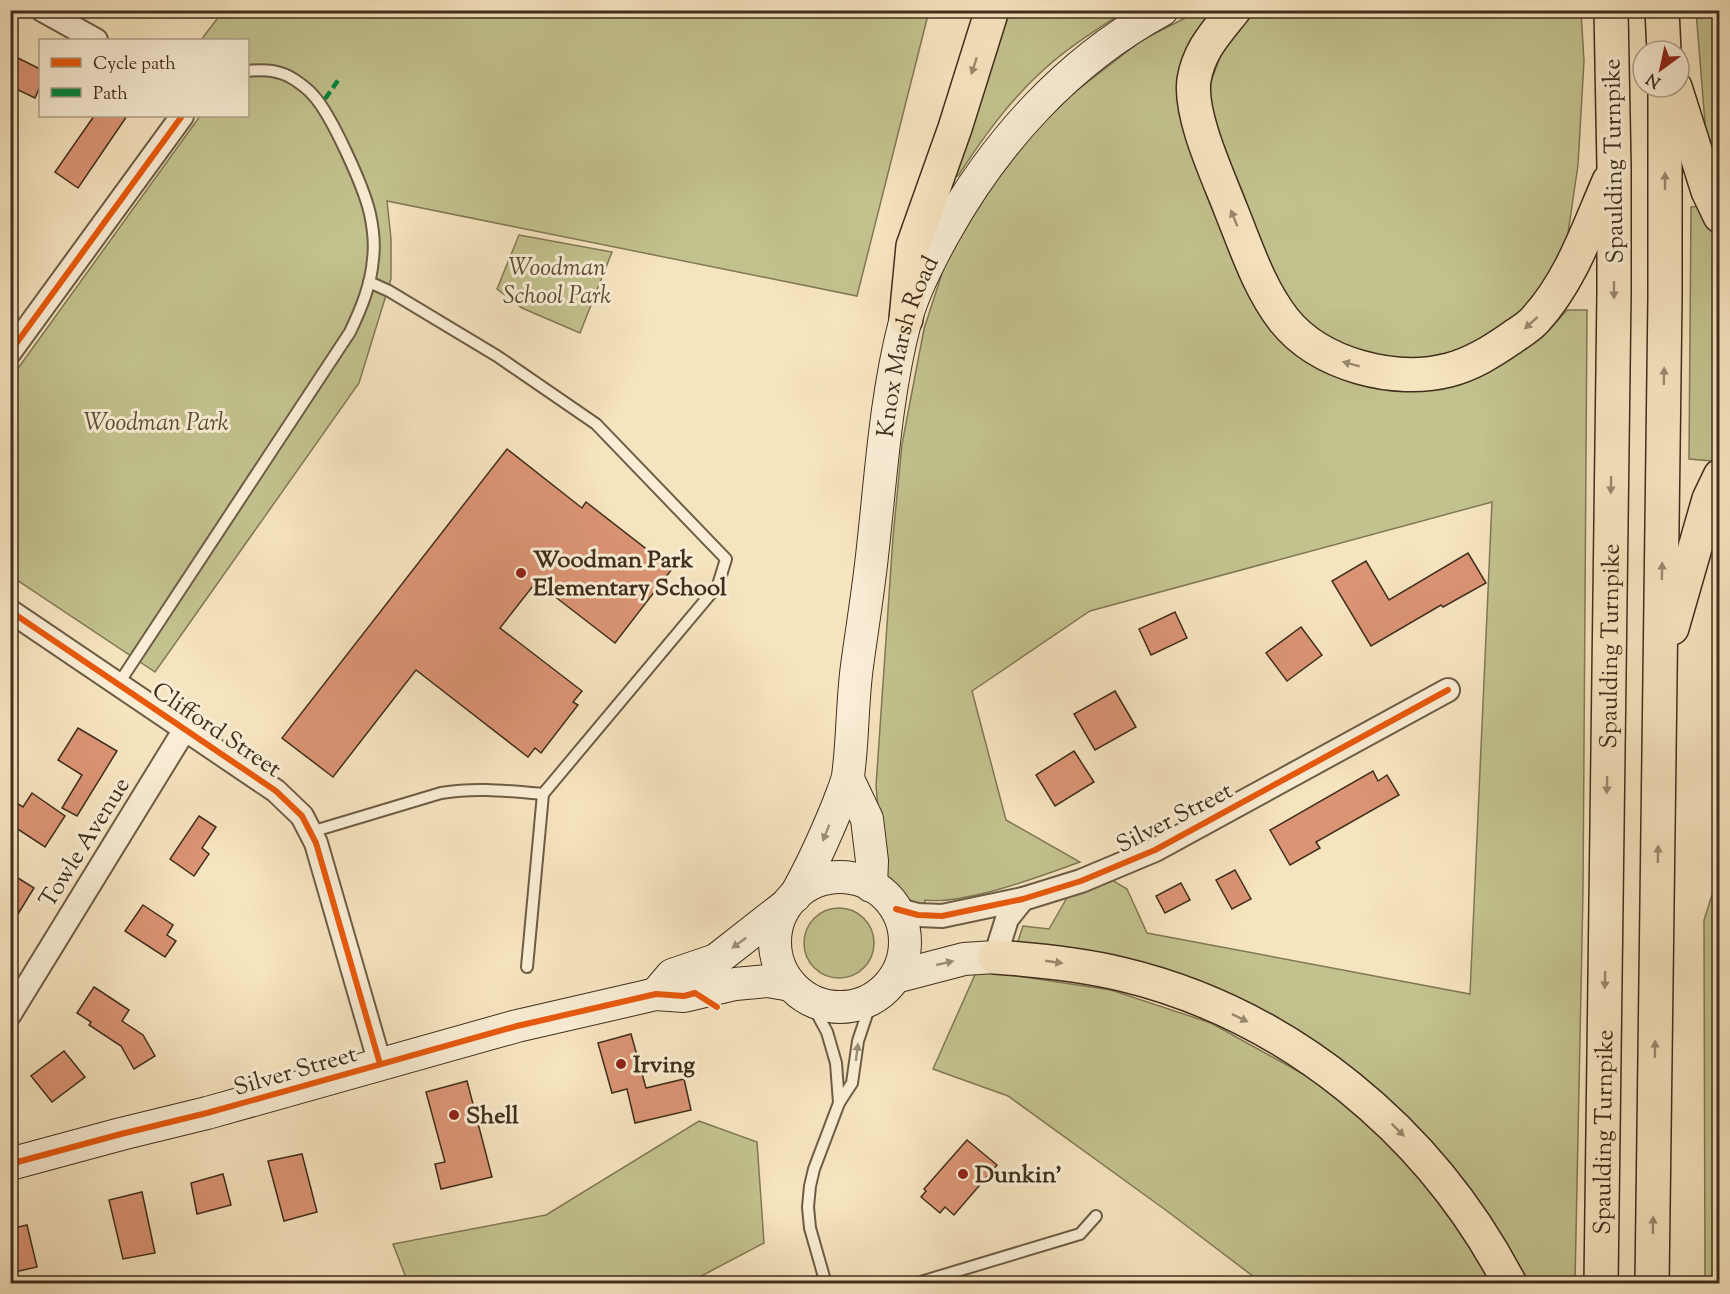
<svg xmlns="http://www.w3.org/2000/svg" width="1730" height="1294" font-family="'Sorts Mill Goudy',serif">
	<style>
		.green { fill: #c2c28e; stroke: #817855; stroke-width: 1.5 }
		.building { fill: #db9474; stroke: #402e1c; stroke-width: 1.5 }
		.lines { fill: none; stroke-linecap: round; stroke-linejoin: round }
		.lane-casing { stroke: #6e5c45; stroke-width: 14 }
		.street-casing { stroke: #6e5c45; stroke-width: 26 }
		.secondary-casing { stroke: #402e1c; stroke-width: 34 }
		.highway-casing { stroke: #402e1c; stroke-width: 36 }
		.lane { stroke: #f9edd5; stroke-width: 10 }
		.street { stroke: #f9edd5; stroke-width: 22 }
		.secondary { stroke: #f9edd5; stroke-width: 32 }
		.highway { stroke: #f6e4bf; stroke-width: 33 }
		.quiet { stroke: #00873e; stroke-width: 4.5; stroke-dasharray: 9 4.5; stroke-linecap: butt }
		.cycleway-casing { stroke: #f9edd5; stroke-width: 10 }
		.cycleway { stroke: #e8590c; stroke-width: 6 }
		.oneway { fill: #9b896e }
		.oneway2 { fill: #9c8e78 }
		.poi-dot { fill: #8f2418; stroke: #f9edd5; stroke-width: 2 }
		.labels { text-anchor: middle; stroke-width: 6; stroke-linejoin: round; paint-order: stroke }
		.street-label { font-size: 24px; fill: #402e1c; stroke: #f9edd5 }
		.park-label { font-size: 24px; font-style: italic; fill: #5a4c33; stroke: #f9edd5 }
		.poi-label { font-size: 24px; font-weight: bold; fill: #402e1c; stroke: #f9edd5; text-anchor: start }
	</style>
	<rect width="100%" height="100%" fill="#f6e4bf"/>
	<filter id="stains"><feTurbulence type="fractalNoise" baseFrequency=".00333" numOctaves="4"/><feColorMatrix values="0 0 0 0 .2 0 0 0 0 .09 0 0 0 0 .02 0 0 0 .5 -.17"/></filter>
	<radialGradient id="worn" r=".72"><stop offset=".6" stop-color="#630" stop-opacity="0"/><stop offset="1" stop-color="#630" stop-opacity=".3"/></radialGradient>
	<g class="green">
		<polygon points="223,11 929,11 857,296 387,201 391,239 391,279 359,383 155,672 11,576 11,378 200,116 248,116 248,40 201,40"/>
		<path d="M1002 11H1125C1096 30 1065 49 1039 74 1007 104 982 139 958 176L946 177Z"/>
		<path d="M1199 11H1218L1192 44 1253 299 1354 382 1396 391H1417L1443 387 1493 369 1514 357 1551 328 1567 310H1587L1583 891 1575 1283H1523L1350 1073 1017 944 1023 926 1049 929 1068 896 1112 880 1127 889 1147 933 1470 994 1492 502 1090 611 972 691 1006 820 1080 862C1042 876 964 905 925 900L924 908 906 901 892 890 883 863 876 786 893 537 902 444 924 329 946 261 1006 160 1071 95 1142 40Z"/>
		<polygon points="1262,11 1581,11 1584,61 1578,165 1567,240 1537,300 1462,355 1392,363 1325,338 1284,298 1231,185 1208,100 1210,84 1222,52 1242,25 1255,14"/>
		<polygon points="1696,11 1719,11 1719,203 1708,160"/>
		<polygon points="1702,206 1719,237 1719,450 1712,461 1689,459 1691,207"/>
		<polygon points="519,235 612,252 580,333 522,308 497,289"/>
		<polygon points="1719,873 1720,1283 1705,1284 1704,920"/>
		<circle cx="839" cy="943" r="35"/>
		<polygon points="977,970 1111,990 1211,1023 1330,1089 1411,1162 1497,1283 1262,1283 1167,1211 1008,1096 933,1069"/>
		<polygon points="699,1121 757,1142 764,1243 688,1283 408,1283 393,1244 546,1215"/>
	</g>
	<g class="building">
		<polygon points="10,54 40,69 40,86 35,98 10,86"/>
		<polygon points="94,116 127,116 78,188 55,172"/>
		<polygon points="507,449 582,508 586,502 672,569 615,643 536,582 500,628 582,691 573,702 578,705 541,753 535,748 528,757 416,670 333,777 282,738"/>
		<polygon points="1468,553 1486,583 1443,607 1441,605 1371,646 1332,581 1366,561 1389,600"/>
		<polygon points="1175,612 1187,638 1151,655 1139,629"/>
		<polygon points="1301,627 1322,655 1287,681 1266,653"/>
		<polygon points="1115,691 1136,727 1095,750 1074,714"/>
		<polygon points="78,728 117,751 77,816 62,808 82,775 58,760"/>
		<polygon points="1074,751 1094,782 1055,806 1036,775"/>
		<polygon points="1373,771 1378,781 1387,775 1399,795 1316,842 1320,848 1290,865 1270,830"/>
		<polygon points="32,793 65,816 45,847 10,824 10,799 23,807"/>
		<polygon points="199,816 216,827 202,848 209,854 194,876 170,859"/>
		<polygon points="1235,870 1251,899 1232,909 1216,880"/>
		<polygon points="10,873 34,888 10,927"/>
		<polygon points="1181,883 1190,900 1165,913 1156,896"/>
		<polygon points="143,905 173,925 167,935 176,941 165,957 125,931"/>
		<polygon points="94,987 129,1010 122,1021 143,1035 155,1056 134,1069 121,1046 89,1025 91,1022 77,1013"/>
		<polygon points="631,1034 646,1088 684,1079 691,1110 635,1123 627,1089 612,1093 598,1043"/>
		<polygon points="64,1051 85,1077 52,1102 31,1076"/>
		<polygon points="467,1081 492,1177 441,1189 435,1164 445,1162 426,1092"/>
		<polygon points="967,1140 997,1165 954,1215 945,1207 940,1213 921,1197 926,1191 924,1189"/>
		<polygon points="302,1154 317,1212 284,1221 268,1161"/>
		<polygon points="223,1174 231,1205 197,1214 191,1183"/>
		<polygon points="142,1192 155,1253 123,1259 109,1200"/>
		<polygon points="27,1225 37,1267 10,1273 10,1229"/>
	</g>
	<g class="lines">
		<g class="lane-casing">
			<g id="lane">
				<polyline points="369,282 389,291 497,356 596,424 726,559 718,585 543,794 527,967"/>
				<path d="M119 683 350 332C361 309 371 285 373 259 375 244 373 228 370 214 364 187 331 114 313 95 308 89 301 84 295 80 280 70 265 69 248 71"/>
				<path d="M311 832 441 793C476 787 508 791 543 794"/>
				<polyline points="809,999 827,1032 836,1063 839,1103"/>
				<polyline points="826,1284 810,1228 808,1207 810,1186 814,1169 839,1103 852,1083 858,1041 872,999"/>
				<polyline points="914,1284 1080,1234 1096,1216"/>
			</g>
		</g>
		<g class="street-casing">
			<g id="street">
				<polyline points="42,10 96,40"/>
				<polyline points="10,352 182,116"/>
				<polyline points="10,611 276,791 302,816 316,843 380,1064"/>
				<polyline points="896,909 918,915 942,916 1023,899 1081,881 1155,850 1448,690"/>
				<polyline points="995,957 1007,919 1023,899"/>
				<polyline points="10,1014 185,729"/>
			</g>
		</g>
		<g class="secondary-casing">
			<g id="secondary">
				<polyline points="848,779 867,819 872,861 871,886"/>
				<circle cx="840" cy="942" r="65"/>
				<path id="s1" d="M795 896C812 866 825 837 838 805 841 796 846 786 848 776 853 740 852 703 857 666 862 629 868 593 872 556 881 478 885 399 905 322 913 292 929 261 944 234 995 142 1068 61 1162 10"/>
				<polyline points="895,977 964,959 995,957"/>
				<polyline points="656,994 672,975 716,960 785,906"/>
				<polyline points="10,1164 121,1134 207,1113 517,1026 656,994 684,996 735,984 768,981 791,985"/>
			</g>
		</g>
		<g class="highway-casing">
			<g id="highway">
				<path d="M1234 10C1216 33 1199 50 1194 80 1189 115 1218 176 1231 210 1246 247 1259 288 1284 320 1320 365 1395 384 1449 370 1472 364 1491 352 1510 339 1518 333 1528 328 1535 320 1571 281 1588 229 1609 181"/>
				<polyline points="1662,10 1664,51"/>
				<polyline points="1675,87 1708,191 1720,216"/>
				<polyline points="906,319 913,246 955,128 992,10"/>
				<polyline points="1672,628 1709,499 1720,476"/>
				<path d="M995 957C1038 960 1079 964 1121 974 1289 1014 1431 1132 1510 1284"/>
				<path id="s2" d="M1601 1284 1614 293V168L1611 10"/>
				<polyline points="1652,1284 1665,297 1665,87"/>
			</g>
		</g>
		<use href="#lane" class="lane"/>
		<use href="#street" class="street"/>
		<use href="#secondary" class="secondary"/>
		<use href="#highway" class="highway"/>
		<polyline class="quiet" points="325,99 339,79"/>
		<g class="cycleway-casing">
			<g id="cycleway">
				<polyline points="10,352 182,116"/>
				<polyline points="10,611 276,791 302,816 316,843 380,1064"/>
				<polyline points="896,909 918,915 942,916 1023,899 1081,881 1155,850 1448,690"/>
				<polyline points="10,1164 121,1134 207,1113 517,1026 656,994 684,996 695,993 717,1007"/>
			</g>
		</g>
		<use href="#cycleway" class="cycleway"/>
	</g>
	<defs><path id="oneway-solid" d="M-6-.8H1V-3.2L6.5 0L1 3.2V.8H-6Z" transform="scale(1.5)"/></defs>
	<g class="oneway">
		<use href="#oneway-solid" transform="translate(974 66) rotate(108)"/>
		<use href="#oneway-solid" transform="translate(1665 181) rotate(-90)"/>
		<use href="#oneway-solid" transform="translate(1234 218) rotate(-112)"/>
		<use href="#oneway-solid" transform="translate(1614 290) rotate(90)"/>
		<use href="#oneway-solid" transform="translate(1531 323) rotate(138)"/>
		<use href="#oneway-solid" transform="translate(1351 364) rotate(-165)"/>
		<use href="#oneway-solid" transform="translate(1664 376) rotate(-89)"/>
		<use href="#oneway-solid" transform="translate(1611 485) rotate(91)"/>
		<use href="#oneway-solid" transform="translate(1662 571) rotate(-89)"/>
		<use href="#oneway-solid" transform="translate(1607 785) rotate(91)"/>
		<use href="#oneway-solid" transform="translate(1658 854) rotate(-89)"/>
		<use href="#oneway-solid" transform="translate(1054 962) rotate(8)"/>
		<use href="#oneway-solid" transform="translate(1605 980) rotate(91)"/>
		<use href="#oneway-solid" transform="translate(1240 1018) rotate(26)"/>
		<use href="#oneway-solid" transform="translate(1655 1049) rotate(-89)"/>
		<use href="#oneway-solid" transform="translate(1398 1130) rotate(45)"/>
		<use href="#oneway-solid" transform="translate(1653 1225) rotate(-89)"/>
	</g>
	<g class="oneway2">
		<use href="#oneway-solid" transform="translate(826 833) rotate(112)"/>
		<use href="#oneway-solid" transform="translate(739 943) rotate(144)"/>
		<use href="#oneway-solid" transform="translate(945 963) rotate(-13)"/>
		<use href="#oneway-solid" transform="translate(857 1052) rotate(-83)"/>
	</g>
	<g class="poi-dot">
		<circle cx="521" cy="573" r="6"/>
		<circle cx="621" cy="1064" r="6"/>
		<circle cx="454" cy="1115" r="6"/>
		<circle cx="963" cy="1174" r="6"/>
	</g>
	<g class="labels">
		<g class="street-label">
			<text transform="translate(1613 161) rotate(-91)" y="8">Spaulding Turnpike</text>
			<text dy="8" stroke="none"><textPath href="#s1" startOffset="566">Knox Marsh Road</textPath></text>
			<text dy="8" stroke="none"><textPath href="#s2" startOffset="638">Spaulding Turnpike</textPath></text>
			<text transform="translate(217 729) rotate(34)" y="8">Clifford Street</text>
			<text transform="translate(1174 817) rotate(-27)" y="8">Silver Street</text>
			<text transform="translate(84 842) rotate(-58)" y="8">Towle Avenue</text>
			<text transform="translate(295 1070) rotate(-16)" y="8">Silver Street</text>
			<text dy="8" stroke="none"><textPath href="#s2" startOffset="152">Spaulding Turnpike</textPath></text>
		</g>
		<g class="park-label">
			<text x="557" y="275">Woodman<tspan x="557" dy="28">School Park</tspan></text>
			<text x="156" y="430">Woodman Park</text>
		</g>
		<g class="poi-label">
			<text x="533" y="567">Woodman Park<tspan x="533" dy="28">Elementary School</tspan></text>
			<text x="633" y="1072">Irving</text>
			<text x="466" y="1123">Shell</text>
			<text x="975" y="1182">Dunkin'</text>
		</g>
	</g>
	<rect width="1730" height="1294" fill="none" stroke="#f6e4bf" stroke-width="36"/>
	<rect x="12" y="12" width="1706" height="1270" fill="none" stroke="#402e1c" stroke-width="3"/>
	<rect x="18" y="18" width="1694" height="1258" fill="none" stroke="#402e1c" stroke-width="1.5"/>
	<rect x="39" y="39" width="210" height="78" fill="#f9edd5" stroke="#afa18b" stroke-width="1.5"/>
	<rect x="51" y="58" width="30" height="9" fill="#e8590c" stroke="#afa18b" stroke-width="1.5"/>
	<text x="93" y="69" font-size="18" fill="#402e1c">Cycle path</text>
	<rect x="51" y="88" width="30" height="9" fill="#00873e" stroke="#afa18b" stroke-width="1.5"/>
	<text x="93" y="99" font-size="18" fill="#402e1c">Path</text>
	<g transform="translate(1661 69) rotate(213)"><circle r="28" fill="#f9edd5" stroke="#afa18b" stroke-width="1.5"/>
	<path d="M0-4.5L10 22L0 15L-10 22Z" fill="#8f2418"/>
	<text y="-9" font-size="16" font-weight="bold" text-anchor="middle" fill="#402e1c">N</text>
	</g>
	<rect width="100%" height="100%" filter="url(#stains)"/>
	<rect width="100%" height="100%" fill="url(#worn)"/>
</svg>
